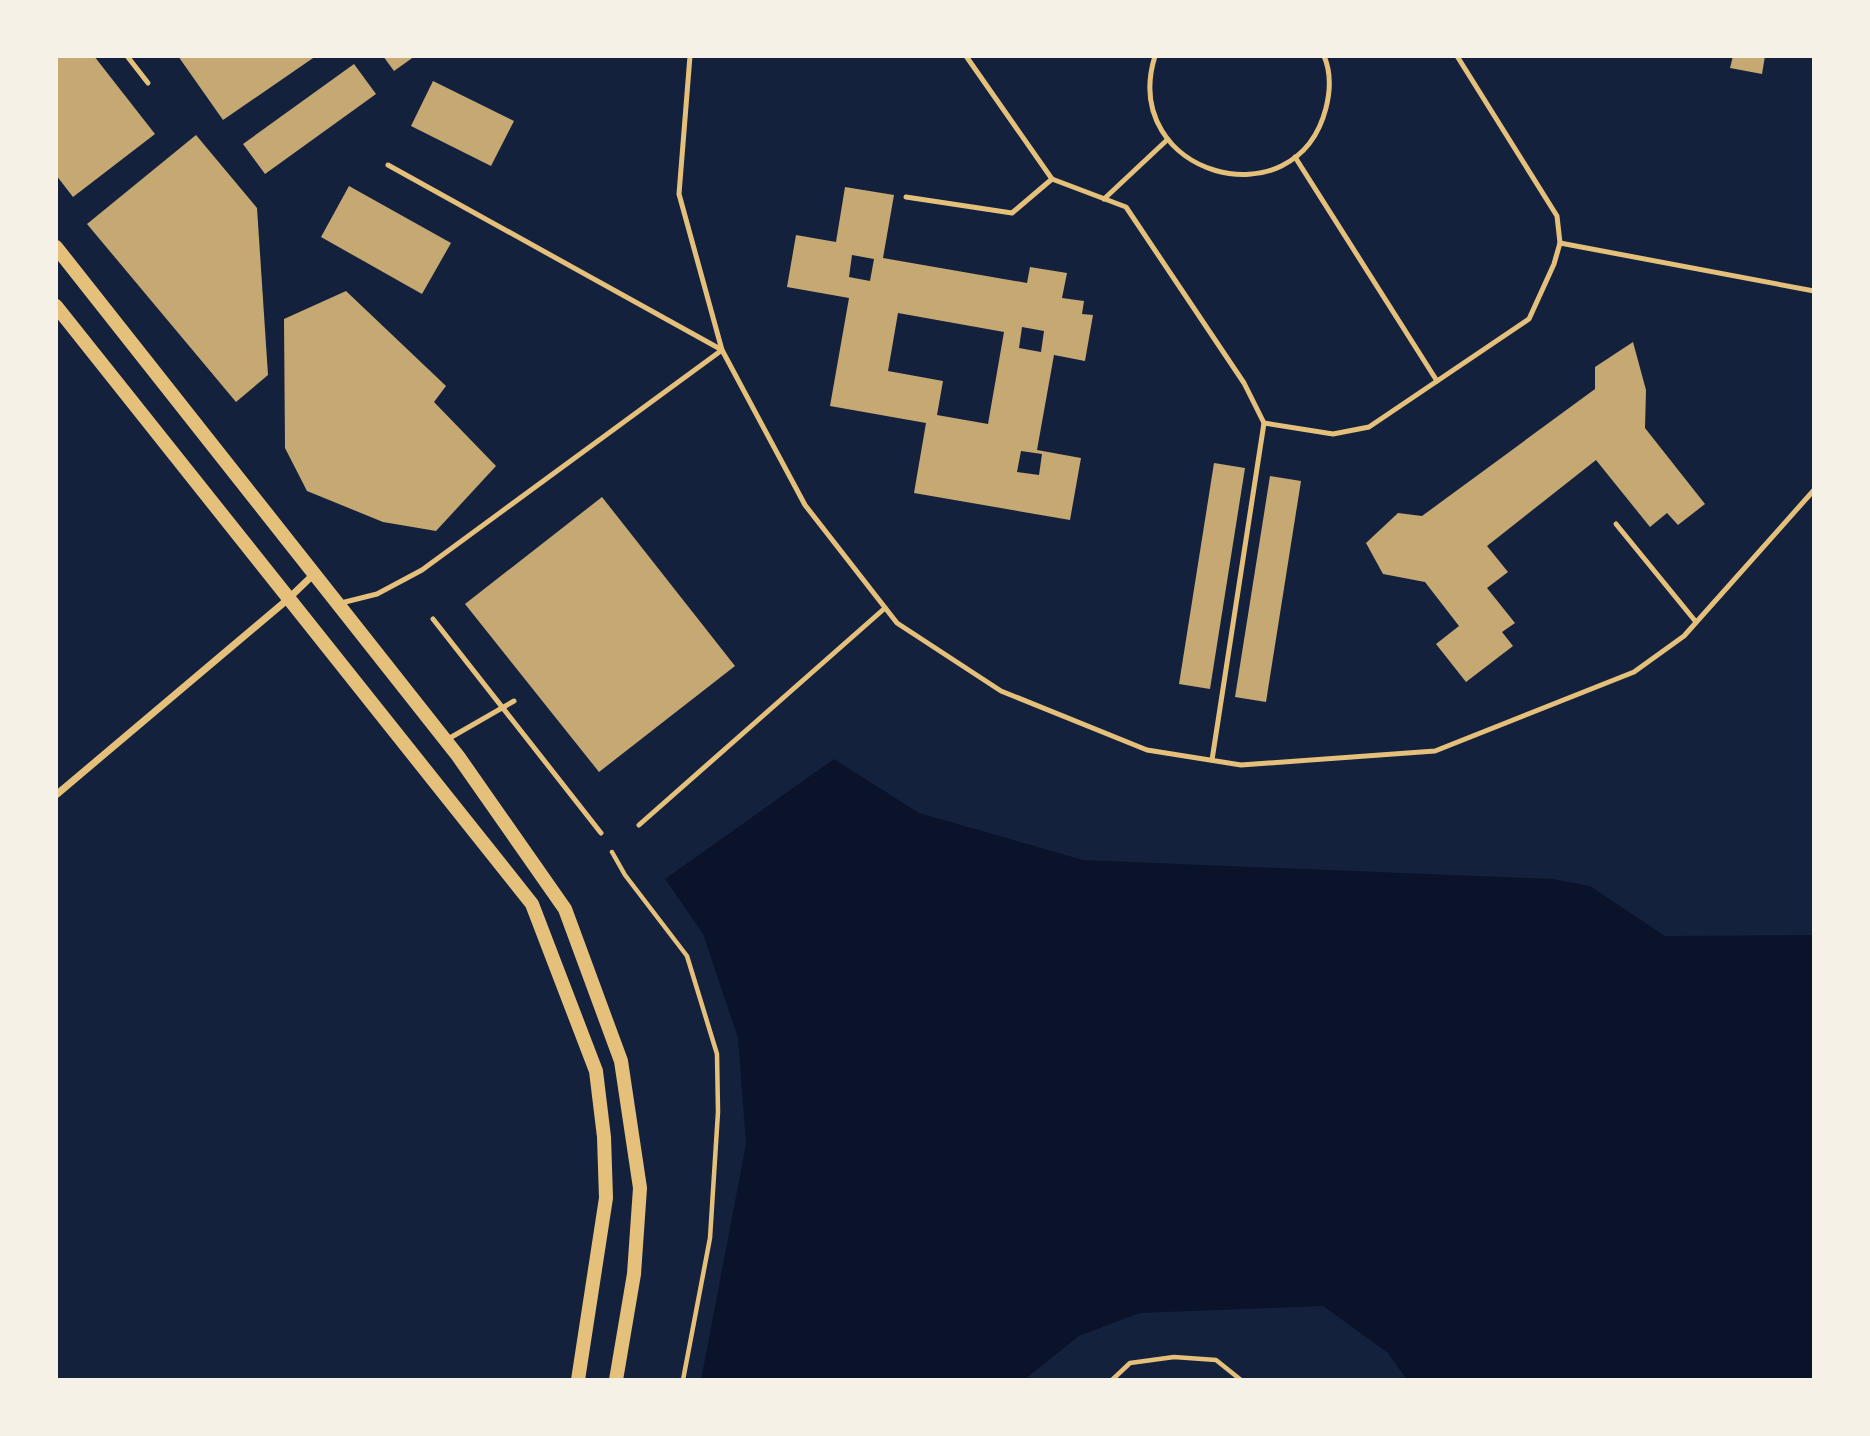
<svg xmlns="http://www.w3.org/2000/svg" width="1870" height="1436" font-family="'Titillium Web',sans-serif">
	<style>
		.water { fill: #0b132b }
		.building { fill: #c6a872; fill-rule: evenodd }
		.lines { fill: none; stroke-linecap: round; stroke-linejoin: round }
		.path { stroke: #e5c07b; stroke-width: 4.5 }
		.service { stroke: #e5c07b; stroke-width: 5 }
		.minor { stroke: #e5c07b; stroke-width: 7 }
		.secondary { stroke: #e5c07b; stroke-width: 14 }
	</style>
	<rect width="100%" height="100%" fill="#14213d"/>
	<polygon class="water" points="834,759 919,813 1083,860 1553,879 1590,886 1665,936 1814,935 1814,1380 1407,1380 1388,1353 1323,1306 1140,1313 1079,1336 1024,1380 701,1380 746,1144 738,1038 703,934 665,879"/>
	<g class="building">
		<polygon points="56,56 94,56 155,134 73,197 56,175"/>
		<polygon points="178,56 316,56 223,120"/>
		<polygon points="383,56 415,56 394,71"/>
		<polygon points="1733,56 1765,56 1762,74 1730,68"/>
		<polygon points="354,64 376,94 265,174 243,144"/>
		<polygon points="433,81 514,121 491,166 411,126"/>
		<polygon points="196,135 257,208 268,375 236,402 87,224"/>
		<polygon points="349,186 451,243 422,294 321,237"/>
		<path d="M845 187 894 195 883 258 1027 283 1030 267 1067 273 1062 298 1084 301 1082 314 1093 315 1085 361 1054 355 1037 450 1081 458 1070 520 914 493 926 423 830 406 849 298 787 287 796 235 836 242ZM852 255 874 259 870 281 849 277ZM898 313 1004 332 988 424 937 415 943 381 888 371ZM1022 327 1044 331 1041 352 1019 348ZM1021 451 1042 454 1039 475 1017 472Z"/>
		<polygon points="346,291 446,386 434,402 496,466 436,531 383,522 307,491 285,448 284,319"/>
		<polygon points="1633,342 1646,390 1645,428 1705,504 1678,525 1667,513 1650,527 1596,460 1487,546 1508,572 1487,588 1515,623 1502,632 1513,646 1466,682 1436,644 1459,626 1425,582 1383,574 1366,543 1398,513 1422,516 1595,389 1595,367"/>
		<polygon points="1214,463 1245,468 1210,689 1179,684"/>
		<polygon points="1270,476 1301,481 1266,702 1235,697"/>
		<polygon points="602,497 735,666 599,772 465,604"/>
	</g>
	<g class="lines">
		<g class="path">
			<polyline points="612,852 625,875 687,956 717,1054 718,1112 710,1238 683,1380"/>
			<polyline points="1112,1380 1130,1363 1174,1357 1216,1360 1241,1380"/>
		</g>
		<g class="service">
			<polyline points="127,56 148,83"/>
			<polyline points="690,56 679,194 722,350 805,505 897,623 1001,691 1147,750 1241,765 1435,751 1634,672 1684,636 1814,490"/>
			<polyline points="966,56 1052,179 1126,207 1244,383 1264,423 1333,434 1369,427 1529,319 1554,264 1560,243 1557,216 1457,56"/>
			<path d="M1155 56C1118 175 1296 225 1326 108 1330 92 1331 72 1324 56"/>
			<polyline points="1295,157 1437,381"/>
			<polyline points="906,197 1012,213 1052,179"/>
			<polyline points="1104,199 1167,140"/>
			<polyline points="1560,243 1814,291"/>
			<polyline points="1616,524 1696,622"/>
			<polyline points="341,603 377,594 422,570 722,350 388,165"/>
			<polyline points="433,619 601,833"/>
			<polyline points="448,739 514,701"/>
			<polyline points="1212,760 1264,423"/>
			<polyline points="639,825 885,608"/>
		</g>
		<polyline class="minor" points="56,795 287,600 314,574"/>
		<g class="secondary">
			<polyline points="56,247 458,756 565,909 621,1061 640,1188 634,1274 616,1380"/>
			<polyline points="56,306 532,904 596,1071 604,1137 606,1198 578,1380"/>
		</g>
	</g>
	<rect width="1870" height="1436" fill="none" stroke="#f6f1e7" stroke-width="116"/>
</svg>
